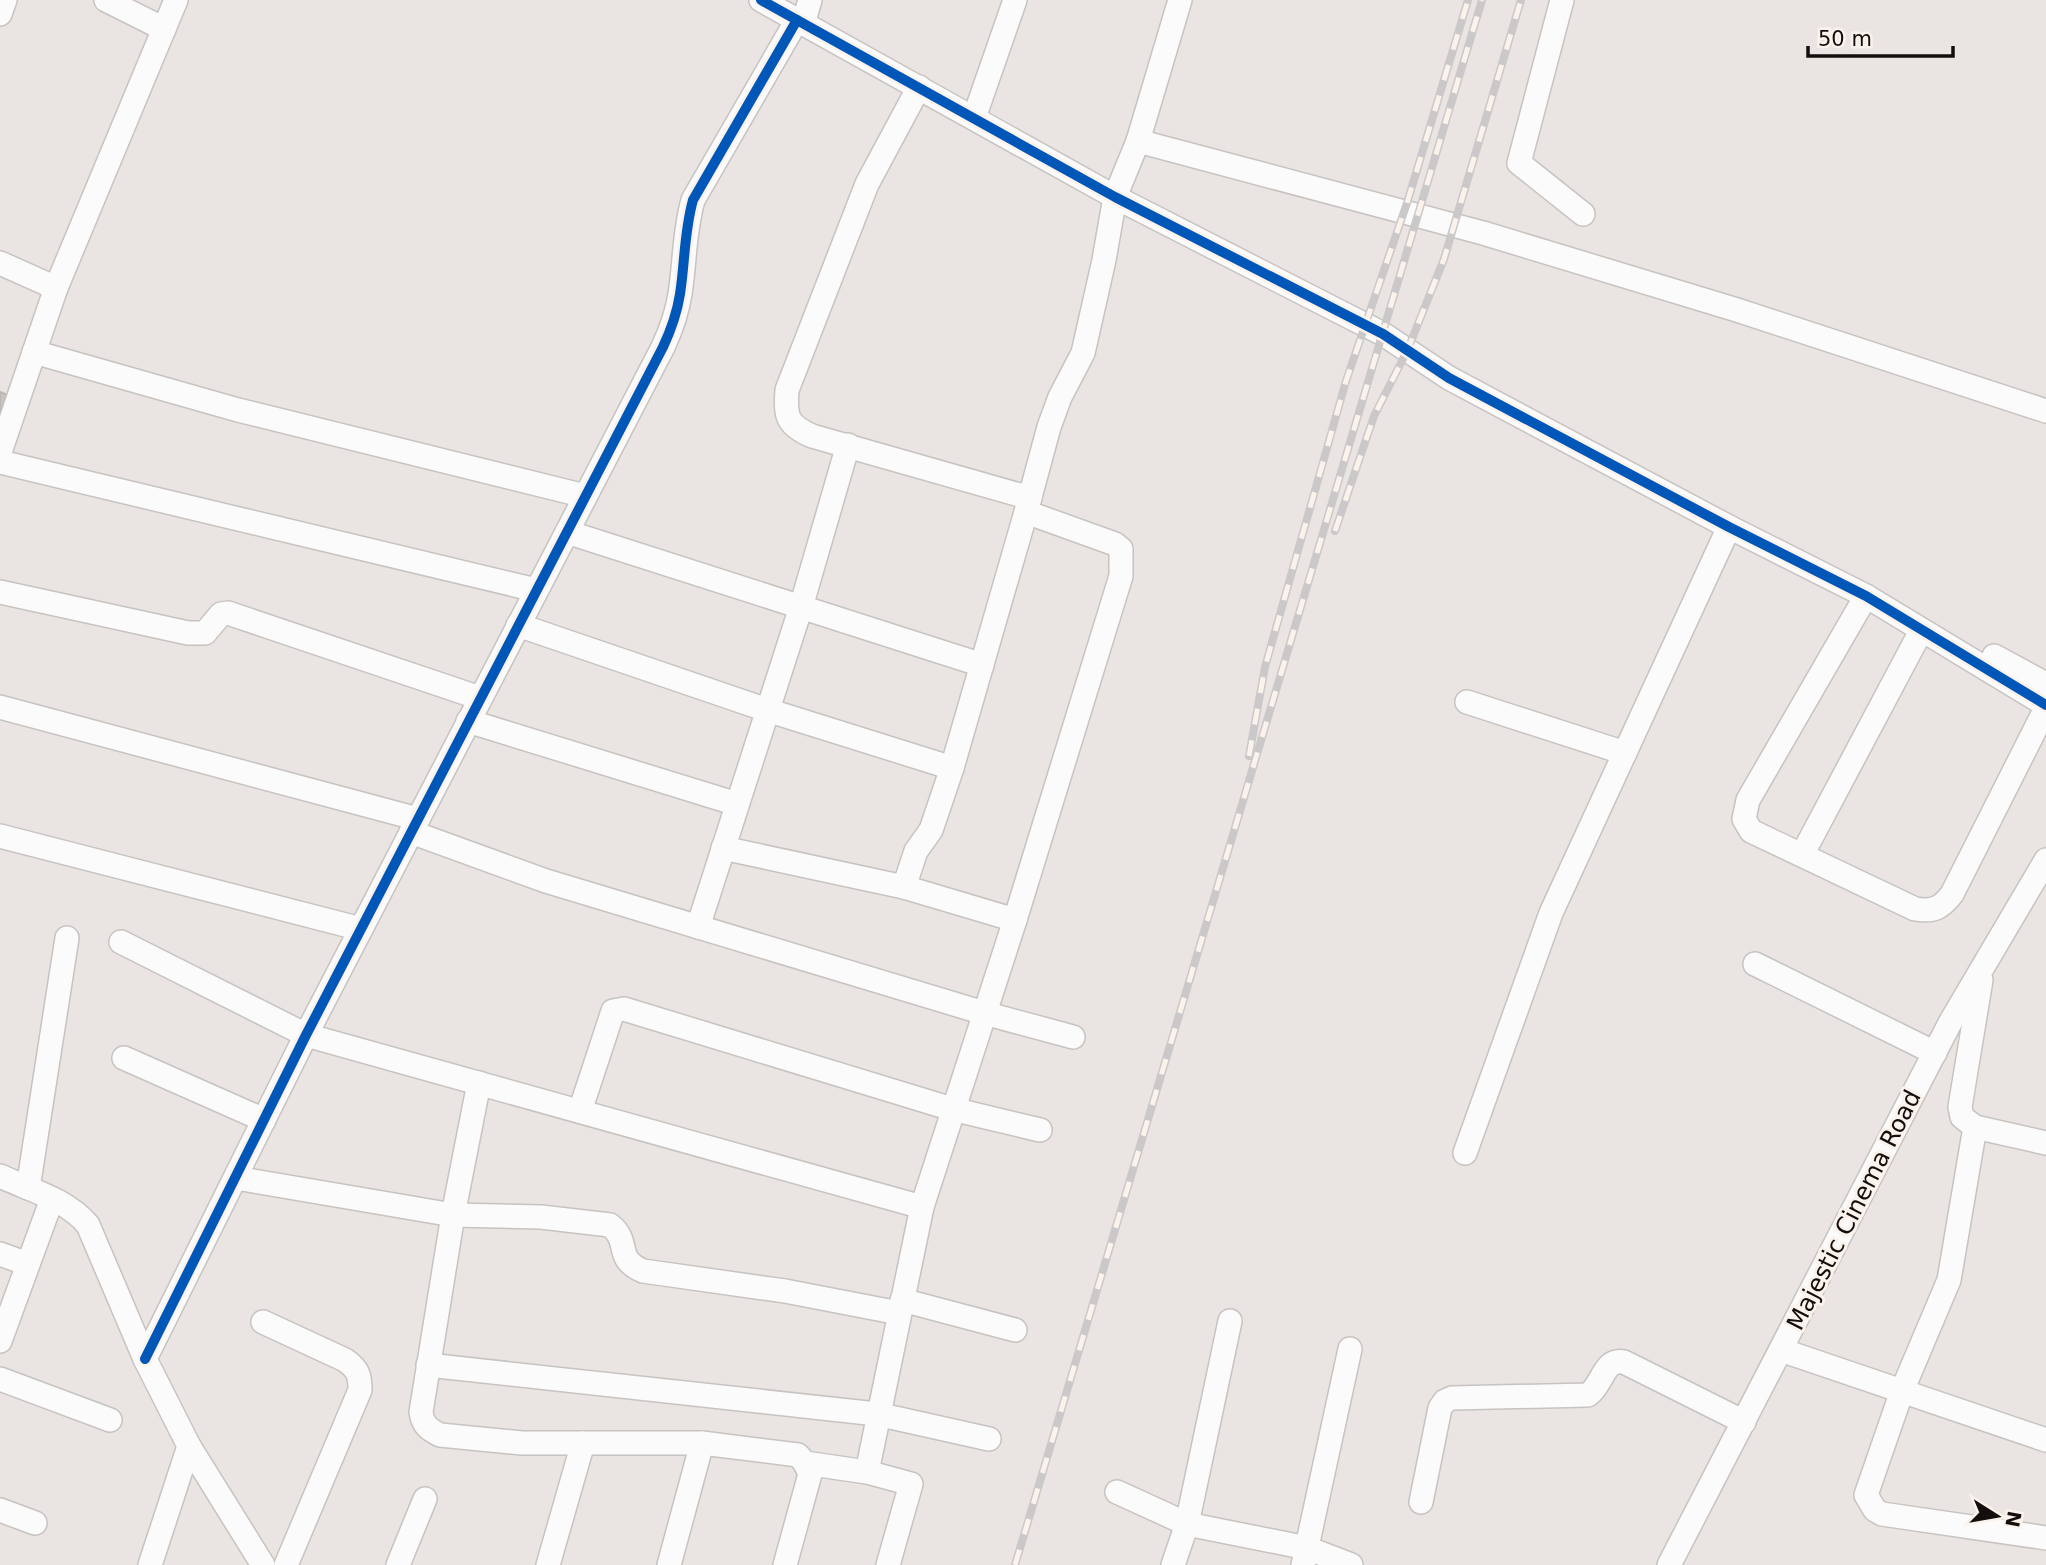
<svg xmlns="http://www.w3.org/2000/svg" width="2046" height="1565" font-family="'DejaVu Sans',sans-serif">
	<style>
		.building { fill: #c7c3c0; stroke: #bab6b3; stroke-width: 2 }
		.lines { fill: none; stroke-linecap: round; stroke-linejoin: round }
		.minor-casing { stroke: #c6c3c1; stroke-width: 26 }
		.minor { stroke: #fcfbfb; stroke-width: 23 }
		.rail-casing { stroke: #cac8c8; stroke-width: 8 }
		.rail { stroke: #fbf2ec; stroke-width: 5; stroke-dasharray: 16; stroke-linecap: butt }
		.cycleway-casing { stroke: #fbf2ec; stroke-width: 15 }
		.cycleway { stroke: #0057b8; stroke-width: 10 }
		.labels { text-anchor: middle; stroke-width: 6; stroke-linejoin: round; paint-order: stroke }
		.street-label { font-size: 24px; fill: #110e0d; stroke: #fbf2ec }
	</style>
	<rect width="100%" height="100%" fill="#eae5e2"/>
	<polygon class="building" points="0,392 13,397 0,427"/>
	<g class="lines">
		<g class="minor-casing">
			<g id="minor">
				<polyline points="106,0 164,29"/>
				<polyline points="761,0 1115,197 1383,334 1449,378 1729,527 1866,596 2046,705"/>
				<polyline points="1562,0 1519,163 1583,214"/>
				<polyline points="0,14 5,0"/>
				<polyline points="803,24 810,0"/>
				<path d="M919 87 867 184 787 390C785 417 787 425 812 436L1030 498"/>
				<polyline points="974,118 1015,0"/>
				<polyline points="1138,141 1483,233 1737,310 2046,411"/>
				<polyline points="0,263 56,288"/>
				<polyline points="34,352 238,410 585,496"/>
				<polyline points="848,445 801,607 982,665"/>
				<polyline points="0,452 56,288 176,0"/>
				<polyline points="0,462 536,590"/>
				<polyline points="567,532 801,607 698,927"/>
				<polyline points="0,592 188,633 205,633 221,614 228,613 480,698"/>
				<path d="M1866 596 1748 800 1744 819 1751 831 1915 909C1934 912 1941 908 1952 894L2046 708"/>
				<polyline points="518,625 767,710 952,768"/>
				<polyline points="1994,656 2046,684"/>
				<polyline points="1467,702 1625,753"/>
				<polyline points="0,707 418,819"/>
				<polyline points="468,721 737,804"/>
				<polyline points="411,832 546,881 984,1013 1073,1037"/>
				<polyline points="0,836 361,929"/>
				<polyline points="723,848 904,887 1015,920"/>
				<polyline points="1802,855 1921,631"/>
				<polyline points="904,887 916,851 931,830 952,768 1026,512 1049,427 1060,397 1083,353 1104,260 1115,197 1138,141 1180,0"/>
				<polyline points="121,942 306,1035 922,1207"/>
				<polyline points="1755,964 1935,1053"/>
				<polyline points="1981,980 1960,1107 1962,1117 1975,1127 2046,1143"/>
				<polyline points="124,1058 264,1120"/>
				<path d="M479 1083 453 1215 421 1412C423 1425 428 1429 440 1435L522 1443H702L798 1455 805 1463 810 1474 785 1565"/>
				<polyline points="580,1111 613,1011 624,1009 952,1109 1040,1130"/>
				<polyline points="1975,1127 1949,1280 1902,1391 1866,1495 1875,1510 1882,1514 2046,1538"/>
				<polyline points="1465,1153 1551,913 1729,527"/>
				<path d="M0 1176C30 1190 66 1199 88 1225L145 1359 189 1446 263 1565"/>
				<path d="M236 1178 453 1215 541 1217 610 1225C632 1243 613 1258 643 1271L785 1291 899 1313"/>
				<polyline points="28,1188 67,938"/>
				<polyline points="0,1254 28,1264"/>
				<polyline points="902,1300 1015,1330"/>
				<path d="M263 1322 345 1360C358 1369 360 1375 360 1390L286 1565"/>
				<polyline points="0,1341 52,1199"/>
				<polyline points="1781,1350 2046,1440"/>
				<path d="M145 1359 306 1035 663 347C671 330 677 313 680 294 685 262 684 232 693 200L797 20"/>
				<polyline points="428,1365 877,1414 989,1439"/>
				<polyline points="0,1379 110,1420"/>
				<polyline points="805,1463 867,1472"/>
				<polyline points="1117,1492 1187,1524 1307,1548 1351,1565"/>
				<path d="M1421 1502 1440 1408 1445 1401 1452 1398 1588 1395C1603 1385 1603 1358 1624 1362L1744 1422"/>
				<polyline points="0,1510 35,1523"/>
				<polyline points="150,1565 189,1446"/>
				<polyline points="398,1565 425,1499"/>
				<polyline points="548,1565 583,1443"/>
				<polyline points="669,1565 702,1443"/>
				<polyline points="888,1565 911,1484 867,1472 922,1207 1015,920 1121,576 1121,549 1115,544 1026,512"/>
				<polyline points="1173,1565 1187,1524 1230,1321"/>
				<polyline points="1303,1565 1350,1349"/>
				<polyline points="1669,1565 1951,1021 2046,860"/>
			</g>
		</g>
		<use href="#minor" class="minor"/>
		<g class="rail-casing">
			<g id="rail">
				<polyline points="1335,531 1374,416 1408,349 1444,259 1521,0"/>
				<polyline points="1249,756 1265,667 1346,381 1407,203 1468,0"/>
				<polyline points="1015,1565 1482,0"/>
			</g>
		</g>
		<use href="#rail" class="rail"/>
		<g class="cycleway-casing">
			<g id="cycleway">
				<polyline points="761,0 1115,197 1383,334 1449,378 1729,527 1866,596 2046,705"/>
				<path d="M145 1359 306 1035 663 347C671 330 677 313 680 294 685 262 684 232 693 200L797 20"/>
			</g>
		</g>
		<use href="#cycleway" class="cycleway"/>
	</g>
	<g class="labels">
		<g class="street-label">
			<text transform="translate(1854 1210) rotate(-63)" y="8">Majestic Cinema Road</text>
		</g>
	</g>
	<g transform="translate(1997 1516) rotate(101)" stroke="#fbf2ec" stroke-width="5" paint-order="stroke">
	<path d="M0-5L12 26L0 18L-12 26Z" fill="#110e0d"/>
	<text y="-10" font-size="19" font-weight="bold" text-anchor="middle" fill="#110e0d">N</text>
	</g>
	<path d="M1808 46v10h145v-10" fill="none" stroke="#110e0d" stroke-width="3.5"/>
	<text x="1818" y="46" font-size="21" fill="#110e0d" stroke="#fbf2ec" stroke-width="5" paint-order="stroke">50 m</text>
</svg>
